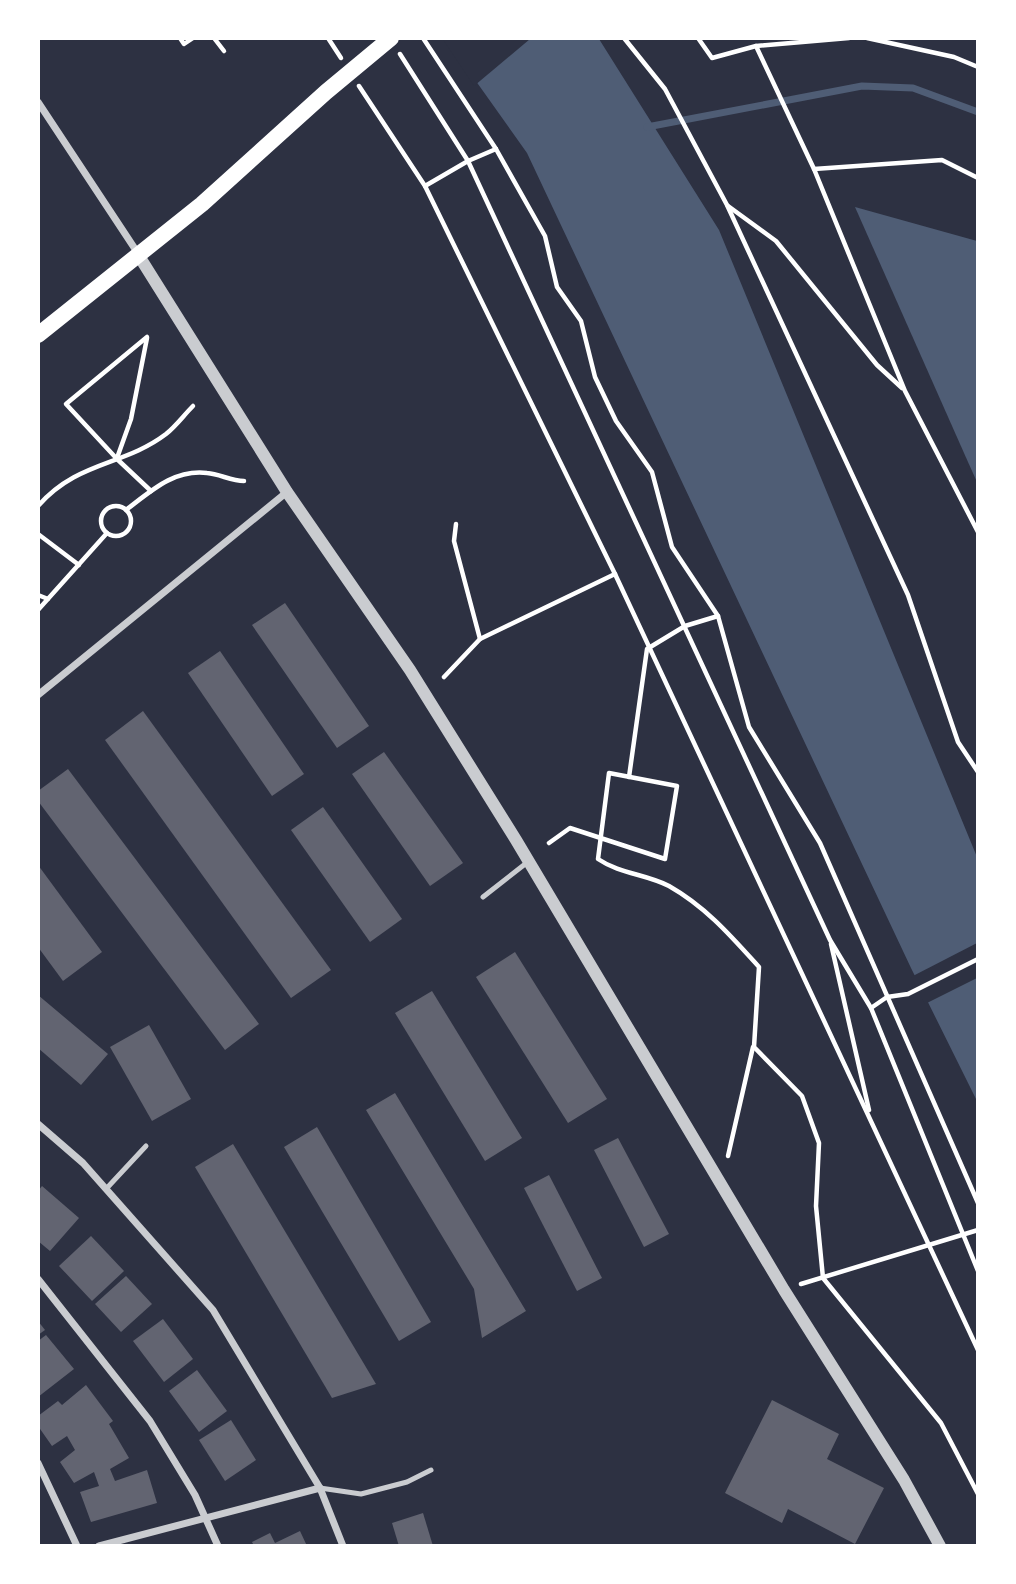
<svg xmlns="http://www.w3.org/2000/svg" width="1016" height="1584" font-family="Inter,sans-serif">
	<style>
		.water { fill: #4f5d75 }
		.pier { fill: #2d3142 }
		.lines { fill: none; stroke-linecap: round; stroke-linejoin: round }
		.stream { stroke: #4f5d75; stroke-width: 7 }
		.building { fill: #626471 }
		.path { stroke: #fff; stroke-width: 4.5 }
		.service { stroke: #caccd0; stroke-width: 5 }
		.minor { stroke: #caccd0; stroke-width: 7 }
		.tertiary { stroke: #caccd0; stroke-width: 12 }
		.primary { stroke: #fff; stroke-width: 16 }
	</style>
	<rect width="100%" height="100%" fill="#2d3142"/>
	<g class="water">
		<polygon points="446,39 599,39 719,230 977,857 977,1101 911,968 527,153"/>
		<polygon points="855,207 977,241 977,482 968,462"/>
	</g>
	<g class="pier">
		<polygon points="442,38 530,38 530,39 474,86"/>
		<polygon points="977,943 977,978 925,1004 911,977"/>
	</g>
	<g class="lines">
		<polyline class="stream" points="647,127 862,86 913,88 978,112"/>
	</g>
	<g class="building">
		<polygon points="285,603 369,726 337,748 252,625"/>
		<polygon points="220,651 304,774 272,796 188,673"/>
		<polygon points="143,711 331,970 291,998 105,740"/>
		<polygon points="384,752 463,863 430,886 352,774"/>
		<polygon points="68,769 259,1024 225,1050 38,801 38,791"/>
		<polygon points="323,807 402,919 370,942 291,830"/>
		<polygon points="38,865 102,952 63,981 38,947"/>
		<polygon points="515,952 607,1099 568,1123 476,977"/>
		<polygon points="432,991 522,1138 485,1161 395,1013"/>
		<polygon points="38,995 108,1054 81,1085 38,1048"/>
		<polygon points="149,1025 191,1099 152,1121 110,1047"/>
		<polygon points="395,1093 526,1311 482,1338 474,1289 366,1110"/>
		<polygon points="317,1127 431,1322 399,1341 284,1147"/>
		<polygon points="618,1138 669,1234 644,1247 594,1150"/>
		<polygon points="233,1144 376,1384 332,1398 195,1167"/>
		<polygon points="549,1175 602,1278 577,1291 524,1188"/>
		<polygon points="42,1186 79,1218 50,1251 38,1241 38,1191"/>
		<polygon points="91,1236 124,1271 92,1301 59,1266"/>
		<polygon points="126,1276 152,1304 121,1332 95,1304"/>
		<polygon points="163,1319 193,1359 164,1382 133,1341"/>
		<polygon points="38,1321 45,1330 38,1335"/>
		<polygon points="46,1335 74,1369 38,1397 38,1341"/>
		<polygon points="197,1370 227,1411 199,1432 169,1391"/>
		<polygon points="86,1385 113,1421 109,1424 129,1458 110,1469 115,1481 147,1470 157,1503 91,1522 80,1492 99,1486 94,1472 74,1483 60,1462 75,1450 67,1436 52,1446 38,1426 38,1416 58,1401 62,1405"/>
		<polygon points="772,1400 839,1434 827,1459 884,1488 855,1544 788,1509 782,1523 725,1493"/>
		<polygon points="231,1420 256,1460 225,1481 199,1440"/>
		<polygon points="423,1513 433,1546 399,1546 392,1523"/>
		<polygon points="300,1531 307,1546 254,1546 252,1542 270,1533 275,1543"/>
	</g>
	<g class="lines">
		<g class="path">
			<polyline points="180,38 184,44 193,38"/>
			<polyline points="214,38 224,51"/>
			<polyline points="328,38 341,58"/>
			<polyline points="423,38 496,149 545,236 557,287 581,321 595,377 616,421 652,472 672,547 718,616 749,727 820,843 978,1203"/>
			<polyline points="624,38 665,89 727,205 908,595 958,742 978,772"/>
			<polyline points="698,38 712,58 756,46 814,169 905,391 978,532"/>
			<polyline points="867,38 954,57 978,67"/>
			<polyline points="756,46 849,38"/>
			<polyline points="400,54 468,161 830,940 871,1008 978,1271"/>
			<polyline points="359,86 425,186 615,574 978,1350"/>
			<polyline points="814,169 942,160 978,178"/>
			<polyline points="425,186 468,161 496,149"/>
			<polyline points="728,206 776,241 877,365 902,388"/>
			<polyline points="147,337 66,404 117,459 151,491"/>
			<polyline points="117,458 131,419 147,338"/>
			<path d="M38 506C77 461 124 466 166 434 176 426 184 415 193 406"/>
			<circle cx="116" cy="521" r="15"/>
			<path d="M126 510C151 491 174 469 207 473 220 474 231 481 244 481"/>
			<polyline points="456,524 454,541 480,639"/>
			<polyline points="38,534 79,565"/>
			<polyline points="38,595 48,599"/>
			<polyline points="38,610 107,533"/>
			<polyline points="444,677 480,639 615,574"/>
			<polyline points="629,777 647,649 685,626 718,616"/>
			<path d="M549 843 570 828 665 859 677 786 609 773 598 859C620 874 646 874 669 886 706 907 731 936 759 967L754 1047 802 1096 819 1143 816 1206 823 1278 941 1423 978 1494"/>
			<polyline points="831,944 869,1110"/>
			<polyline points="871,1008 887,997 908,994 978,959"/>
			<polyline points="728,1156 753,1047"/>
			<polyline points="801,1284 978,1230"/>
		</g>
		<g class="service">
			<polyline points="483,897 529,861"/>
			<polyline points="106,1189 146,1146"/>
			<polyline points="320,1488 361,1494 407,1482 431,1470"/>
		</g>
		<g class="minor">
			<polyline points="38,102 139,255"/>
			<polyline points="38,695 287,492"/>
			<polyline points="38,1124 83,1163 213,1310 320,1488 343,1546"/>
			<polyline points="38,1279 150,1421 195,1495 218,1546"/>
			<polyline points="38,1463 77,1546"/>
			<polyline points="99,1546 320,1488"/>
		</g>
		<polyline class="tertiary" points="139,256 287,492 410,670 516,840 784,1290 904,1480 940,1546"/>
		<polyline class="primary" points="38,335 202,204 326,92 391,38"/>
	</g>
	<rect width="1016" height="1584" fill="none" stroke="#ffffff" stroke-width="80"/>
</svg>
